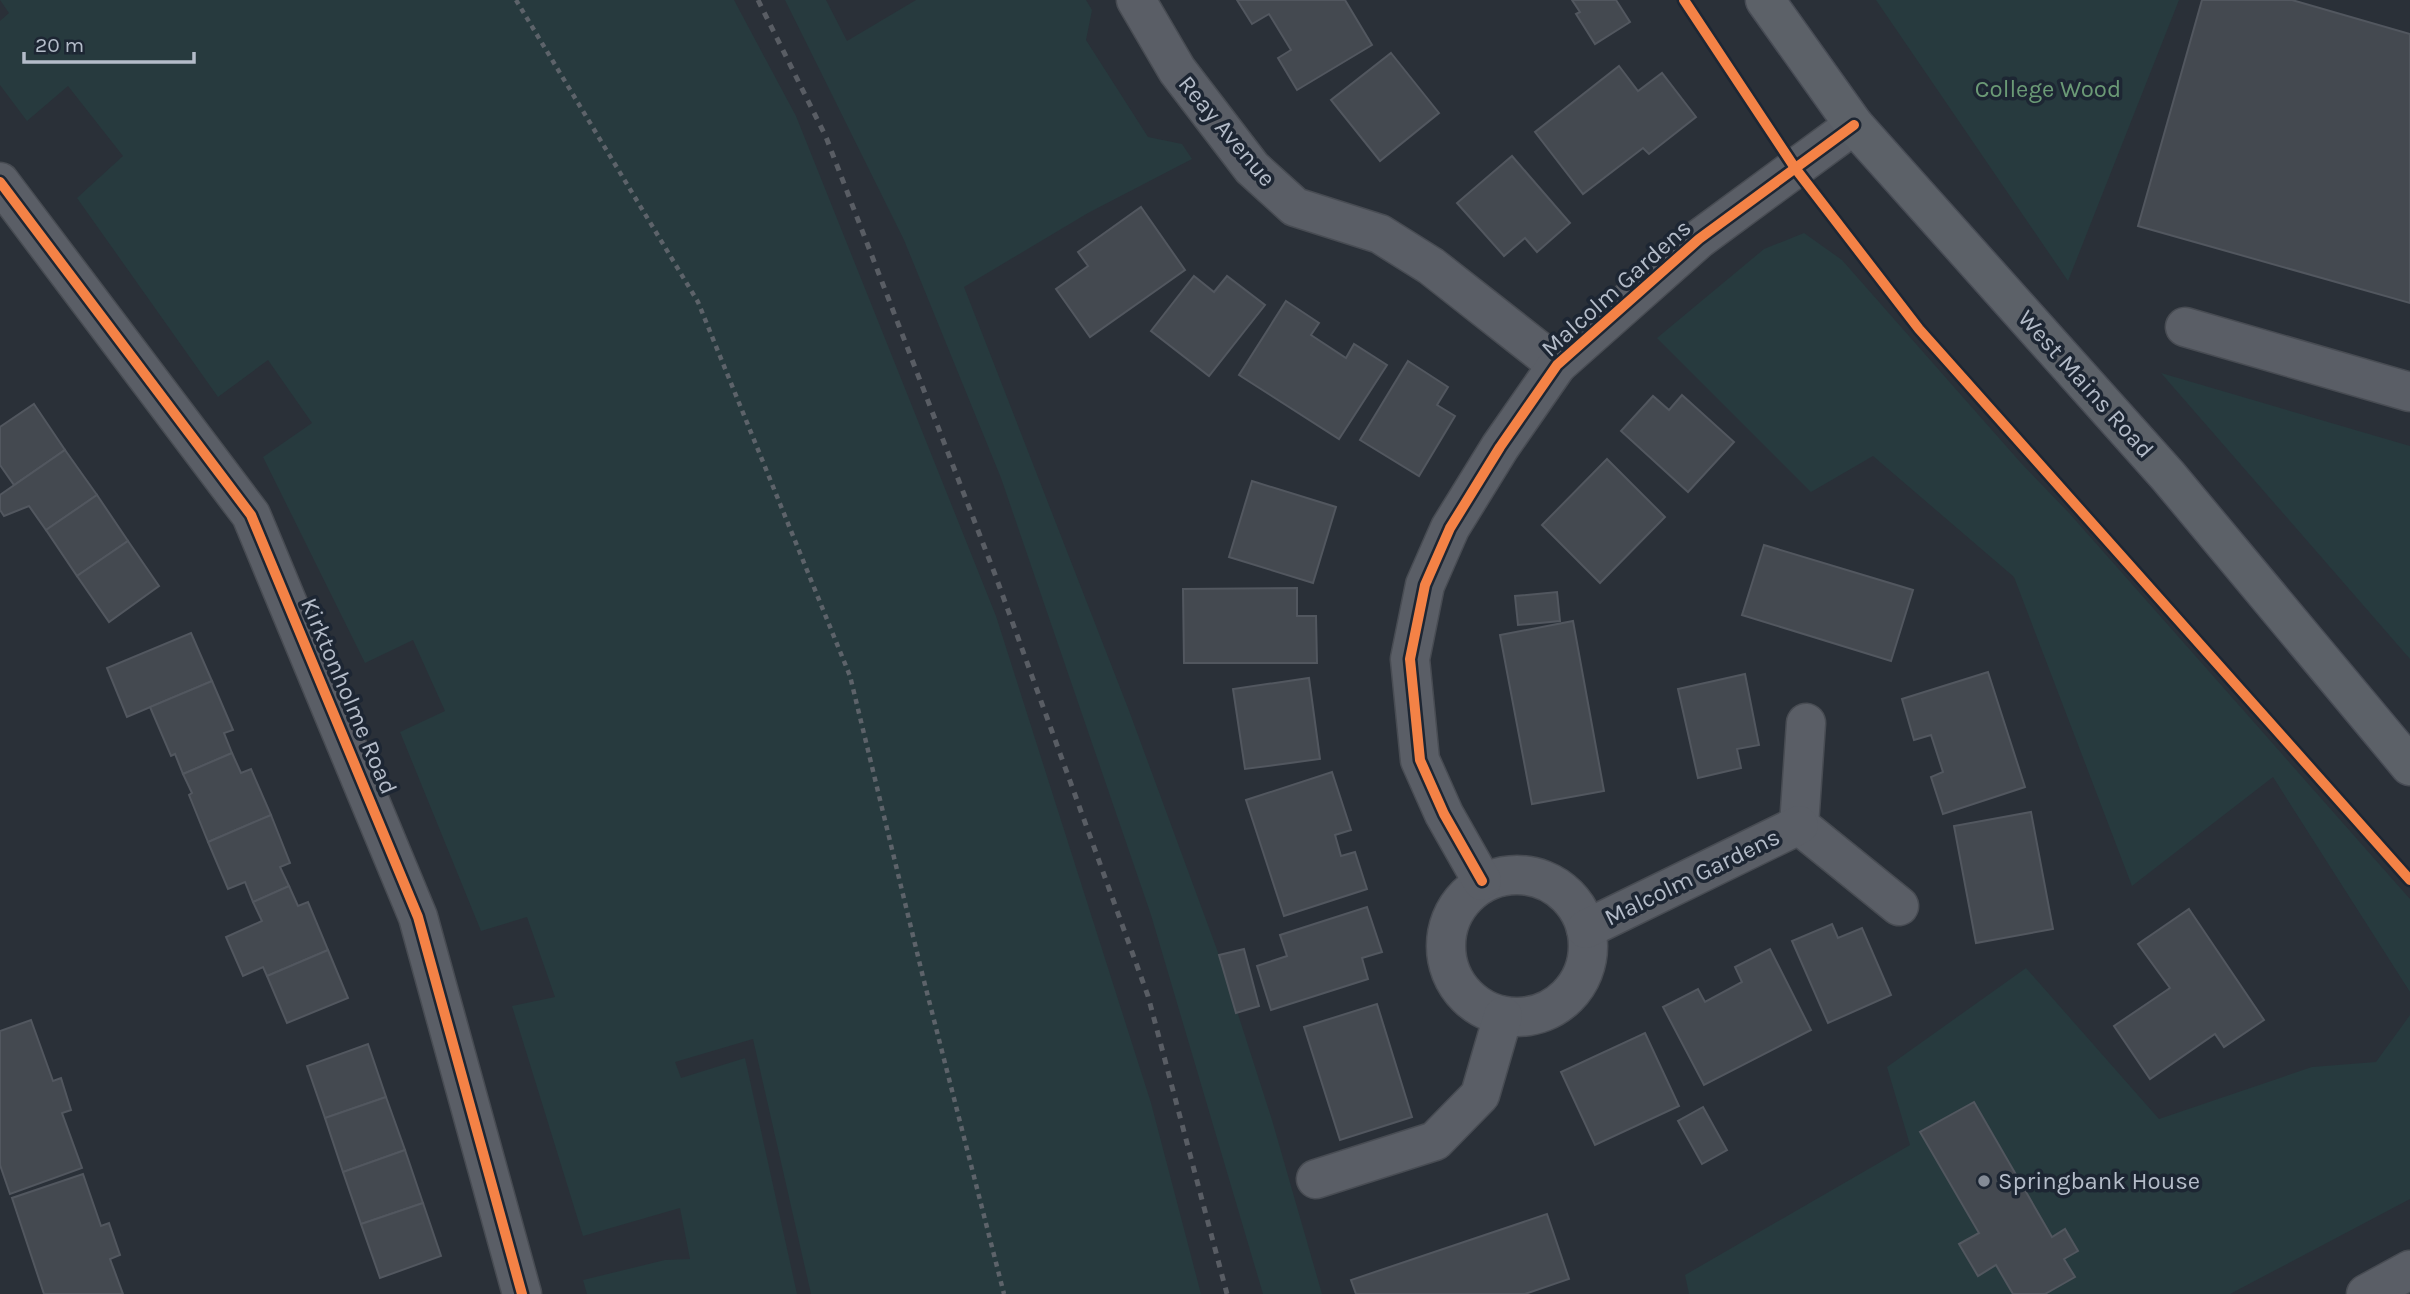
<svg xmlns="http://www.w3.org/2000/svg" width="2410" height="1294" font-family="Karla,sans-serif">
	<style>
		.green { fill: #273a3e }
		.building { fill: #444950; stroke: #52575f; stroke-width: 2 }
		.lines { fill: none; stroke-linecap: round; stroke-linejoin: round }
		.minor-casing { stroke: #484c53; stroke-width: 41 }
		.major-casing { stroke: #484c55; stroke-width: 41 }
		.path { stroke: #5d636a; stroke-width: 4.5; stroke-dasharray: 5 5; stroke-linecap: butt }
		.minor { stroke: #5a5e66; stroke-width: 38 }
		.major { stroke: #5c6168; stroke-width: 38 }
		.rail { stroke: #595d64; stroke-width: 5; stroke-dasharray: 7 7; stroke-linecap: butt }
		.cycleway-casing { stroke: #1d2633; stroke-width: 15 }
		.cycleway { stroke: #f48246; stroke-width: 10 }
		.poi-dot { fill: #848b96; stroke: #1d2633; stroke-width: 2.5 }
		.labels { text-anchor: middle; stroke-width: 7; stroke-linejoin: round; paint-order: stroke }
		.park-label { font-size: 24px; fill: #6b9a76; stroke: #1d2633 }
		.street-label { font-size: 24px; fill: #b4bcc9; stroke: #1d2633 }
		.poi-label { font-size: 24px; fill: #b4bcc9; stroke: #1d2633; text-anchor: start }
	</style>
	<rect width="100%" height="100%" fill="#2a3038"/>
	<g class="green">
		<polygon points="0,0 734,0 796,116 996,616 1151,1103 1201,1294 811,1294 753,1039 675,1062 681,1078 745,1058 797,1294 587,1294 583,1280 665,1260 690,1259 680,1208 583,1236 512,1006 555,997 527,917 481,931 400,732 445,711 413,640 365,663 263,457 312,423 268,360 218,397 77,198 123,156 68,86 27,121 0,85 0,21 9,13"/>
		<polygon points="785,0 826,0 847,41 916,0 1086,0 1092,10 1086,40 1148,137 1182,144 1192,159 1088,213 964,287 1128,708 1219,955 1272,1120 1322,1294 1263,1294 1151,915 1001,478 904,240"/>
		<polygon points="1876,0 2179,0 2068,281"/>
		<polygon points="1804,233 1842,260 2021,463 2070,514 2410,899 2410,992 2273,777 2132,886 2014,577 1873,456 1811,492 1657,338 1764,249"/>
		<polygon points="2161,373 2410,446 2410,659"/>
		<polygon points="2026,968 2159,1119 2312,1067 2376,1062 2410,1015 2410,1199 2230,1294 1689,1294 1685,1275 1910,1145 1887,1067"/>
	</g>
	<g class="building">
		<polygon points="1237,0 1345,0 1372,45 1297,90 1278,58 1291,50 1269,14 1252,24"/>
		<polygon points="1572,0 1616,0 1630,22 1595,44 1576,14 1580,12"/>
		<polygon points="2202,0 2292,0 2410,34 2410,303 2138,226"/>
		<polygon points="1391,53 1439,113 1380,161 1331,100"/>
		<polygon points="1619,66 1638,91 1662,73 1696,117 1649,154 1643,148 1583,194 1535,132"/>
		<polygon points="1512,156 1570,223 1537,252 1525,238 1504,256 1457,203"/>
		<polygon points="1141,207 1185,270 1090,337 1056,289 1088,266 1078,252"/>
		<polygon points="1194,276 1214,292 1227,276 1265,305 1209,376 1151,331"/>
		<polygon points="1286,301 1319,323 1311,335 1346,358 1354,344 1387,365 1339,439 1239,375"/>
		<polygon points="1408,361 1448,387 1437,405 1455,416 1419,476 1360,440"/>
		<polygon points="1682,395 1734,442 1688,492 1621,431 1653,396 1669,410"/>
		<polygon points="34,404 65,450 14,485 0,465 0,427"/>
		<polygon points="65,450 97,495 46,530 29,506 4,516 0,510 0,495"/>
		<polygon points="1607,459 1665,517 1600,583 1542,525"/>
		<polygon points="1252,481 1336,507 1313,583 1229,557"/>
		<polygon points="97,495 128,541 77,576 46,530"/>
		<polygon points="128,541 159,586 109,622 77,576"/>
		<polygon points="1764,545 1913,590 1891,661 1742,615"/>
		<polygon points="1297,588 1297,616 1316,616 1317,663 1184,663 1183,589"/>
		<polygon points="1557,592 1560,621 1518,625 1515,596"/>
		<polygon points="1573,621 1604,791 1532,804 1500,635"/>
		<polygon points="191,633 212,681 127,717 107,668"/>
		<polygon points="1988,672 2025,787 1943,814 1931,777 1943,772 1931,735 1914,740 1902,699"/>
		<polygon points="1745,674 1759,745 1737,749 1741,768 1698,778 1678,689"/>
		<polygon points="1309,678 1320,759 1245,769 1233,689"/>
		<polygon points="212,681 233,730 224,733 232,753 183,774 175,754 171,756 150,707"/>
		<polygon points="232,753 241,773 251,769 271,815 208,842 189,795 192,793 183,774"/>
		<polygon points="1332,772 1351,830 1335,835 1341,856 1355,852 1367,889 1284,916 1246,800"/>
		<polygon points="2031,812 2053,929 1976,943 1954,826"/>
		<polygon points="271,815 290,863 280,867 289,886 253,902 245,882 228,889 208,842"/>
		<polygon points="289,886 298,906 308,902 328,950 267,976 263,967 243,976 226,937 262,921 253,902"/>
		<polygon points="1367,907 1382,952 1362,958 1368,979 1271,1010 1257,966 1287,956 1280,935"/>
		<polygon points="2189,909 2264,1020 2224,1047 2215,1034 2150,1079 2114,1026 2170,988 2138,944"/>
		<polygon points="1832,924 1838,938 1862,928 1891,995 1828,1023 1792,941"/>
		<polygon points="1244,949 1259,1006 1236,1013 1219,955"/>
		<polygon points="1770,949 1811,1030 1704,1085 1663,1007 1698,989 1705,1002 1742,982 1735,967"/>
		<polygon points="328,950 348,998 287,1023 267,976"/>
		<polygon points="1377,1004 1412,1117 1340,1140 1304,1027"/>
		<polygon points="31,1020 53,1081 61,1078 71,1110 62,1113 82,1168 10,1194 0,1165 0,1031"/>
		<polygon points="1645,1033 1679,1106 1595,1145 1561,1072"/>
		<polygon points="368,1044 386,1097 325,1118 307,1066"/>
		<polygon points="386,1097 405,1150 343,1172 325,1118"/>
		<polygon points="1974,1102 2052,1237 2065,1229 2078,1251 2064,1259 2075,1277 2045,1294 2013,1294 1996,1265 1978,1276 1959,1244 1979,1233 1920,1132"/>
		<polygon points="1703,1107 1727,1150 1702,1164 1678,1121"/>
		<polygon points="405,1150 423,1203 361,1224 343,1172"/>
		<polygon points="83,1174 101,1226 109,1223 120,1255 110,1259 123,1294 44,1294 12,1198"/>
		<polygon points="423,1203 441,1256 380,1278 361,1224"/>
		<polygon points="1547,1214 1569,1279 1525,1294 1356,1294 1351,1280"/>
	</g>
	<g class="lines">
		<g class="minor-casing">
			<g id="minor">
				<polyline points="1136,0 1177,70 1252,168 1295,207 1380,234 1431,266 1557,365"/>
				<polyline points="0,182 251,515 418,917 522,1294"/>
				<polyline points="2185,327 2410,392"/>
				<polyline points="1806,723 1799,825 1899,906"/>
				<circle cx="1517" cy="946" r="71"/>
				<polyline points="1482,881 1444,814 1420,760 1410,659 1425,585 1450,528 1500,447 1557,365 1699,239 1854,125"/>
				<polyline points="1586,929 1799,825"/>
				<polyline points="1316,1179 1435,1141 1480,1095 1503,1016"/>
				<polyline points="2366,1294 2410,1270"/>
			</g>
		</g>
		<g class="major-casing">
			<polyline id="major" points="1765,0 1854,125 2168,476 2410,766"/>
		</g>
		<polyline class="path" points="516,0 698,302 850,676 923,977 1004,1294"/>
		<use href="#minor" class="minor"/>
		<use href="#major" class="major"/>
		<polyline class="rail" points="758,0 826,137 996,577 1148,996 1227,1294"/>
		<g class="cycleway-casing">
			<g id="cycleway">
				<polyline points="1684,0 1795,168 1919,329 2410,880"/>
				<polyline points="0,182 251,515 418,917 522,1294"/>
				<polyline points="1482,881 1444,814 1420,760 1410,659 1425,585 1450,528 1500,447 1557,365 1699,239 1854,125"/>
			</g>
		</g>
		<use href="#cycleway" class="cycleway"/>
	</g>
	<circle class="poi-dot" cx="1984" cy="1181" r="7"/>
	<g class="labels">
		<g class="park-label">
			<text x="2048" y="97">College Wood</text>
		</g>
		<g class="street-label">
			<text transform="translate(1227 131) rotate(50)" y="8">Reay Avenue</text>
			<text transform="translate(1616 288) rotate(-42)" y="8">Malcolm Gardens</text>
			<text transform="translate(2086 384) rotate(48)" y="8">West Mains Road</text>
			<text transform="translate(349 696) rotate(67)" y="8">Kirktonholme Road</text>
			<text transform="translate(1692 877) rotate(-26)" y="8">Malcolm Gardens</text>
		</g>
		<g class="poi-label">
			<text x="1998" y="1189">Springbank House</text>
		</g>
	</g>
	<path d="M24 52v10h170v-10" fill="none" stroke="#b4bcc9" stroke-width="3.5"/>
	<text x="35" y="52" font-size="21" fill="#b4bcc9" stroke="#1d2633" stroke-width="5" paint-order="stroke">20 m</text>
</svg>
